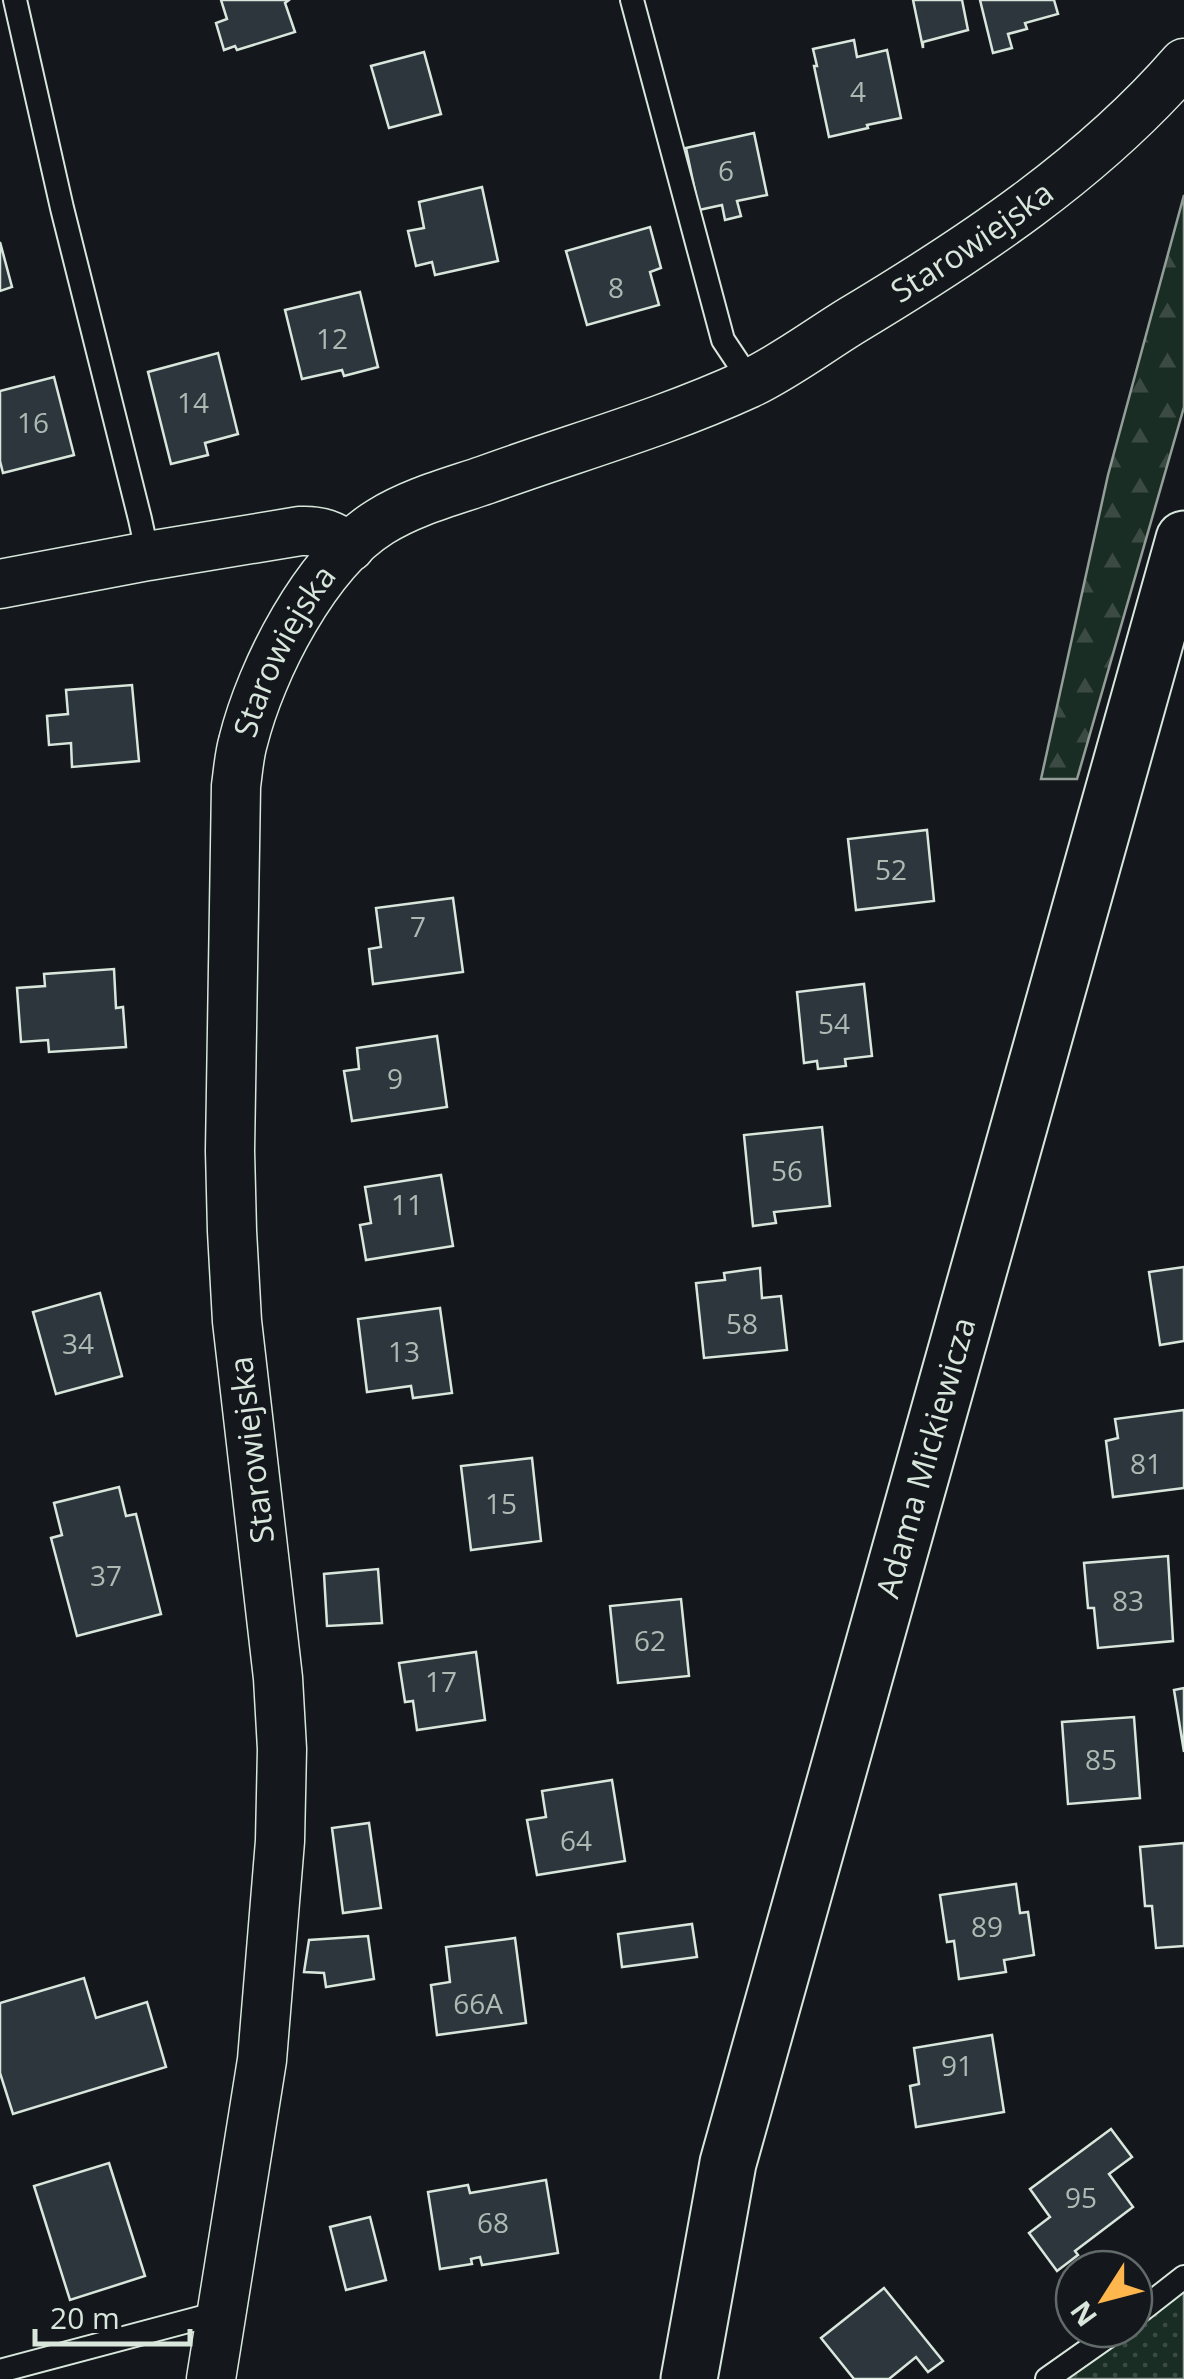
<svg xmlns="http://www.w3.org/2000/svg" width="1184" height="2379" font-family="'Open Sans',sans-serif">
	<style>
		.grass { fill: url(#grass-dots); stroke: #939e99; stroke-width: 2.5 }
		.forest { fill: url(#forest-firs); stroke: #939e99; stroke-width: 2.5 }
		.building { fill: #2c363c; stroke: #d8e6dc; stroke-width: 2.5 }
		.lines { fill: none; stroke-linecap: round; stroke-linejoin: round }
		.lane-casing { stroke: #d8e6dc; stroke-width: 26 }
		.street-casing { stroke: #d8e6dc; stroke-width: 51 }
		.secondary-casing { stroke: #d8e6dc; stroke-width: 59 }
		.lane { stroke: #14181c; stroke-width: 22 }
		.street { stroke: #14181c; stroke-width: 48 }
		.secondary { stroke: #14181c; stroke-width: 55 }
		.labels { text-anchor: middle; stroke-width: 8; stroke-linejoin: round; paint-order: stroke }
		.number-label { font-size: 28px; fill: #adbab4 }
		.street-label { font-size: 32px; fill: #d8e6dc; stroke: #14181c }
	</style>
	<defs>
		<pattern id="grass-dots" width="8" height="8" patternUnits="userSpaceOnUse" patternTransform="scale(2.5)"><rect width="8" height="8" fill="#1a2d24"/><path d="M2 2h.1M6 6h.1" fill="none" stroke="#3b4b43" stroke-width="1.8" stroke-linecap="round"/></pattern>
		<pattern id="forest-firs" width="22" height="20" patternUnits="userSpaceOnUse" patternTransform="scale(2.5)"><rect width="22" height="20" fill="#1a2d24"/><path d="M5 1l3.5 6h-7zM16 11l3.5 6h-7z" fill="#3b4b43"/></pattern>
	</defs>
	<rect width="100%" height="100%" fill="#14181c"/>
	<polygon class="grass" points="1184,2290 1184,2379 1058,2379 1129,2329 1134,2329 1134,2325"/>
	<polygon class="forest" points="1184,195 1184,407 1077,779 1041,779 1108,475"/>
	<g class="building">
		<polygon points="221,0 289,0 285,3 295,32 237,50 235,46 224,50 216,23 227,19"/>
		<polygon points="913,0 962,0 968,30 923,42 923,48"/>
		<polygon points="980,0 1054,0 1058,14 1025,23 1027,29 1008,34 1012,48 993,53"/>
		<polygon points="854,40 857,57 887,50 901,118 867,125 868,128 829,137 814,66 817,66 813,49"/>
		<polygon points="424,52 441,114 389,128 371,66"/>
		<polygon points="754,133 767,195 737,201 741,216 725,220 722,205 699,210 686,148"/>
		<polygon points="482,187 498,261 435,275 432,262 416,266 408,231 424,228 419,202"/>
		<polygon points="650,227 661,268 650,272 659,305 587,325 566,251"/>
		<polygon points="0,242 12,287 0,291"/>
		<polygon points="360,292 378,367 344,376 342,370 302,379 285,310"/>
		<polygon points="218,353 238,434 205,443 208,455 171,464 148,372"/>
		<polygon points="54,377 74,455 3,473 0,461 0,391"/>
		<polygon points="132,685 139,761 72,767 71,743 49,745 47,716 68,714 66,690"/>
		<polygon points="927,830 934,901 856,910 848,839"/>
		<polygon points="453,898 463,972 373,984 369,949 381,947 376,908"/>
		<polygon points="114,969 116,1008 123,1007 126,1047 49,1052 48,1040 21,1042 17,988 45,986 44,974"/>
		<polygon points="864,984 872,1056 845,1059 846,1066 818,1069 817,1061 804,1063 797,992"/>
		<polygon points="437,1036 447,1107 352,1121 344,1071 359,1069 357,1048"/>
		<polygon points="822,1127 830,1206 774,1212 776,1223 753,1226 744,1135"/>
		<polygon points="441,1175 453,1246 366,1260 360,1225 371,1223 365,1187"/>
		<polygon points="1184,1267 1184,1341 1160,1345 1149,1272"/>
		<polygon points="760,1268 762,1298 781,1296 787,1350 704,1358 696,1283 725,1280 724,1273"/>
		<polygon points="100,1293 122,1376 56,1394 33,1312"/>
		<polygon points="440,1308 452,1393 413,1398 411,1386 367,1392 358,1319"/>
		<polygon points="1184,1410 1184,1488 1113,1497 1106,1441 1118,1438 1115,1419"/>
		<polygon points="532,1458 541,1541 471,1550 461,1466"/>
		<polygon points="119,1487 126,1516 136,1514 161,1614 77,1636 51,1538 62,1535 54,1503"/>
		<polygon points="1168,1556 1173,1641 1098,1648 1094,1608 1088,1608 1084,1563"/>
		<polygon points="378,1569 382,1623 327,1626 324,1574"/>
		<polygon points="681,1599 689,1676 618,1683 610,1606"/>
		<polygon points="476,1652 485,1720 417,1730 413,1701 405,1702 399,1663"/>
		<polygon points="1184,1688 1184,1752 1174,1690"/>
		<polygon points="1134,1717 1140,1798 1068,1804 1062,1722"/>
		<polygon points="612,1780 625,1861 537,1875 527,1820 546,1817 542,1791"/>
		<polygon points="369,1823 381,1908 343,1913 332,1828"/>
		<polygon points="1184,1843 1184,1946 1156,1948 1152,1906 1145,1906 1140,1847"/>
		<polygon points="1016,1884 1020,1913 1028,1912 1034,1955 1004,1960 1006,1972 959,1979 954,1941 947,1942 940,1895"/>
		<polygon points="692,1924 697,1957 622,1967 618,1934"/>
		<polygon points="368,1936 374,1979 326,1987 324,1973 304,1972 309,1940"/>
		<polygon points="515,1938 526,2023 437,2035 431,1985 450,1982 446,1947"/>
		<polygon points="84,1978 96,2018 147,2002 166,2067 13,2114 0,2073 0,2003"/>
		<polygon points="992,2035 1004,2112 916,2127 910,2086 919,2084 914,2048"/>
		<polygon points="1111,2129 1132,2157 1109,2174 1133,2207 1075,2251 1078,2255 1057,2271 1029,2233 1050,2217 1030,2189"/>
		<polygon points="109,2163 145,2276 70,2300 34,2186"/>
		<polygon points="546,2180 558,2253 482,2265 480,2257 471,2259 472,2264 440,2269 428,2192 468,2185 470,2193"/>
		<polygon points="370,2217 386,2280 346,2290 330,2227"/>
		<polygon points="884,2288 943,2361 928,2372 916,2357 889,2379 854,2379 821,2338"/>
	</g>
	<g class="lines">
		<g class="lane-casing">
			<g id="lane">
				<polyline points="15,0 62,208 140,519 148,556"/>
				<polyline points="632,0 723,340 751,382"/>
				<polyline points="1134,2316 1184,2277"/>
				<polyline points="0,2371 222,2312"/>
				<polyline points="1047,2379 1118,2329"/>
			</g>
		</g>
		<g class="street-casing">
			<g id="street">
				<path d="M0 584 148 556 300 531C321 530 332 535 350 547"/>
				<path id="s1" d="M211 2379 262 2060 280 1841 282 1749 278 1678 237 1321 232 1231 230 1151 236 786C238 772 239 756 243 742 261 669 316 562 380 522 412 502 450 492 485 480 573 448 663 423 748 384 784 367 817 342 851 321 971 249 1092 169 1184 63"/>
			</g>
		</g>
		<g class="secondary-casing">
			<g id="secondary">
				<path id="s2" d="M689 2379 728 2163 1184 539"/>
			</g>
		</g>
		<use href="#lane" class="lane"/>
		<use href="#street" class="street"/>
		<use href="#secondary" class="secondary"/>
	</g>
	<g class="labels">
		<g class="number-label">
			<text x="858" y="102">4</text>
			<text x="726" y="181">6</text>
			<text x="616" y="298">8</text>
			<text x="332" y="349">12</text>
			<text x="193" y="413">14</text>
			<text x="33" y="433">16</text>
			<text x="891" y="880">52</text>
			<text x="418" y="937">7</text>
			<text x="834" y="1034">54</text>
			<text x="395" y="1089">9</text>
			<text x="787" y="1181">56</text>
			<text x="407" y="1215">11</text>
			<text x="742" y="1334">58</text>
			<text x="78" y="1354">34</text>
			<text x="404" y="1362">13</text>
			<text x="1146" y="1474">81</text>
			<text x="501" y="1514">15</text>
			<text x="106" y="1586">37</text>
			<text x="1128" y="1611">83</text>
			<text x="650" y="1651">62</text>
			<text x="441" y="1692">17</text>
			<text x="1101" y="1770">85</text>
			<text x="576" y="1851">64</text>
			<text x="987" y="1937">89</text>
			<text x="478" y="2014">66A</text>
			<text x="957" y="2076">91</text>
			<text x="1081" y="2208">95</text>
			<text x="493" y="2233">68</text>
		</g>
		<g class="street-label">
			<text dy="11" stroke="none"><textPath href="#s1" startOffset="2568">Starowiejska</textPath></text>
			<text dy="11" stroke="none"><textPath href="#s1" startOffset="1745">Starowiejska</textPath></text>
			<text transform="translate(252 1450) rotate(-97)" y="11">Starowiejska</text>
			<text dy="11" stroke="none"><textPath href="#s2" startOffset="952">Adama Mickiewicza</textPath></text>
		</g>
	</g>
	<g transform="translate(1104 2299) rotate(234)"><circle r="48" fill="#14181c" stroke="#626a69" stroke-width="2.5"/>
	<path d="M0-8L18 38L0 25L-18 38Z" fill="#ffb74d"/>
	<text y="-15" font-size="28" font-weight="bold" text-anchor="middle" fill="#d8e6dc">N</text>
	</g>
	<path d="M35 2329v15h155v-15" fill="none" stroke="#d8e6dc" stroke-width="5"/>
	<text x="50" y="2329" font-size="30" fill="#d8e6dc" stroke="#14181c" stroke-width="8" paint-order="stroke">20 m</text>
</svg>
